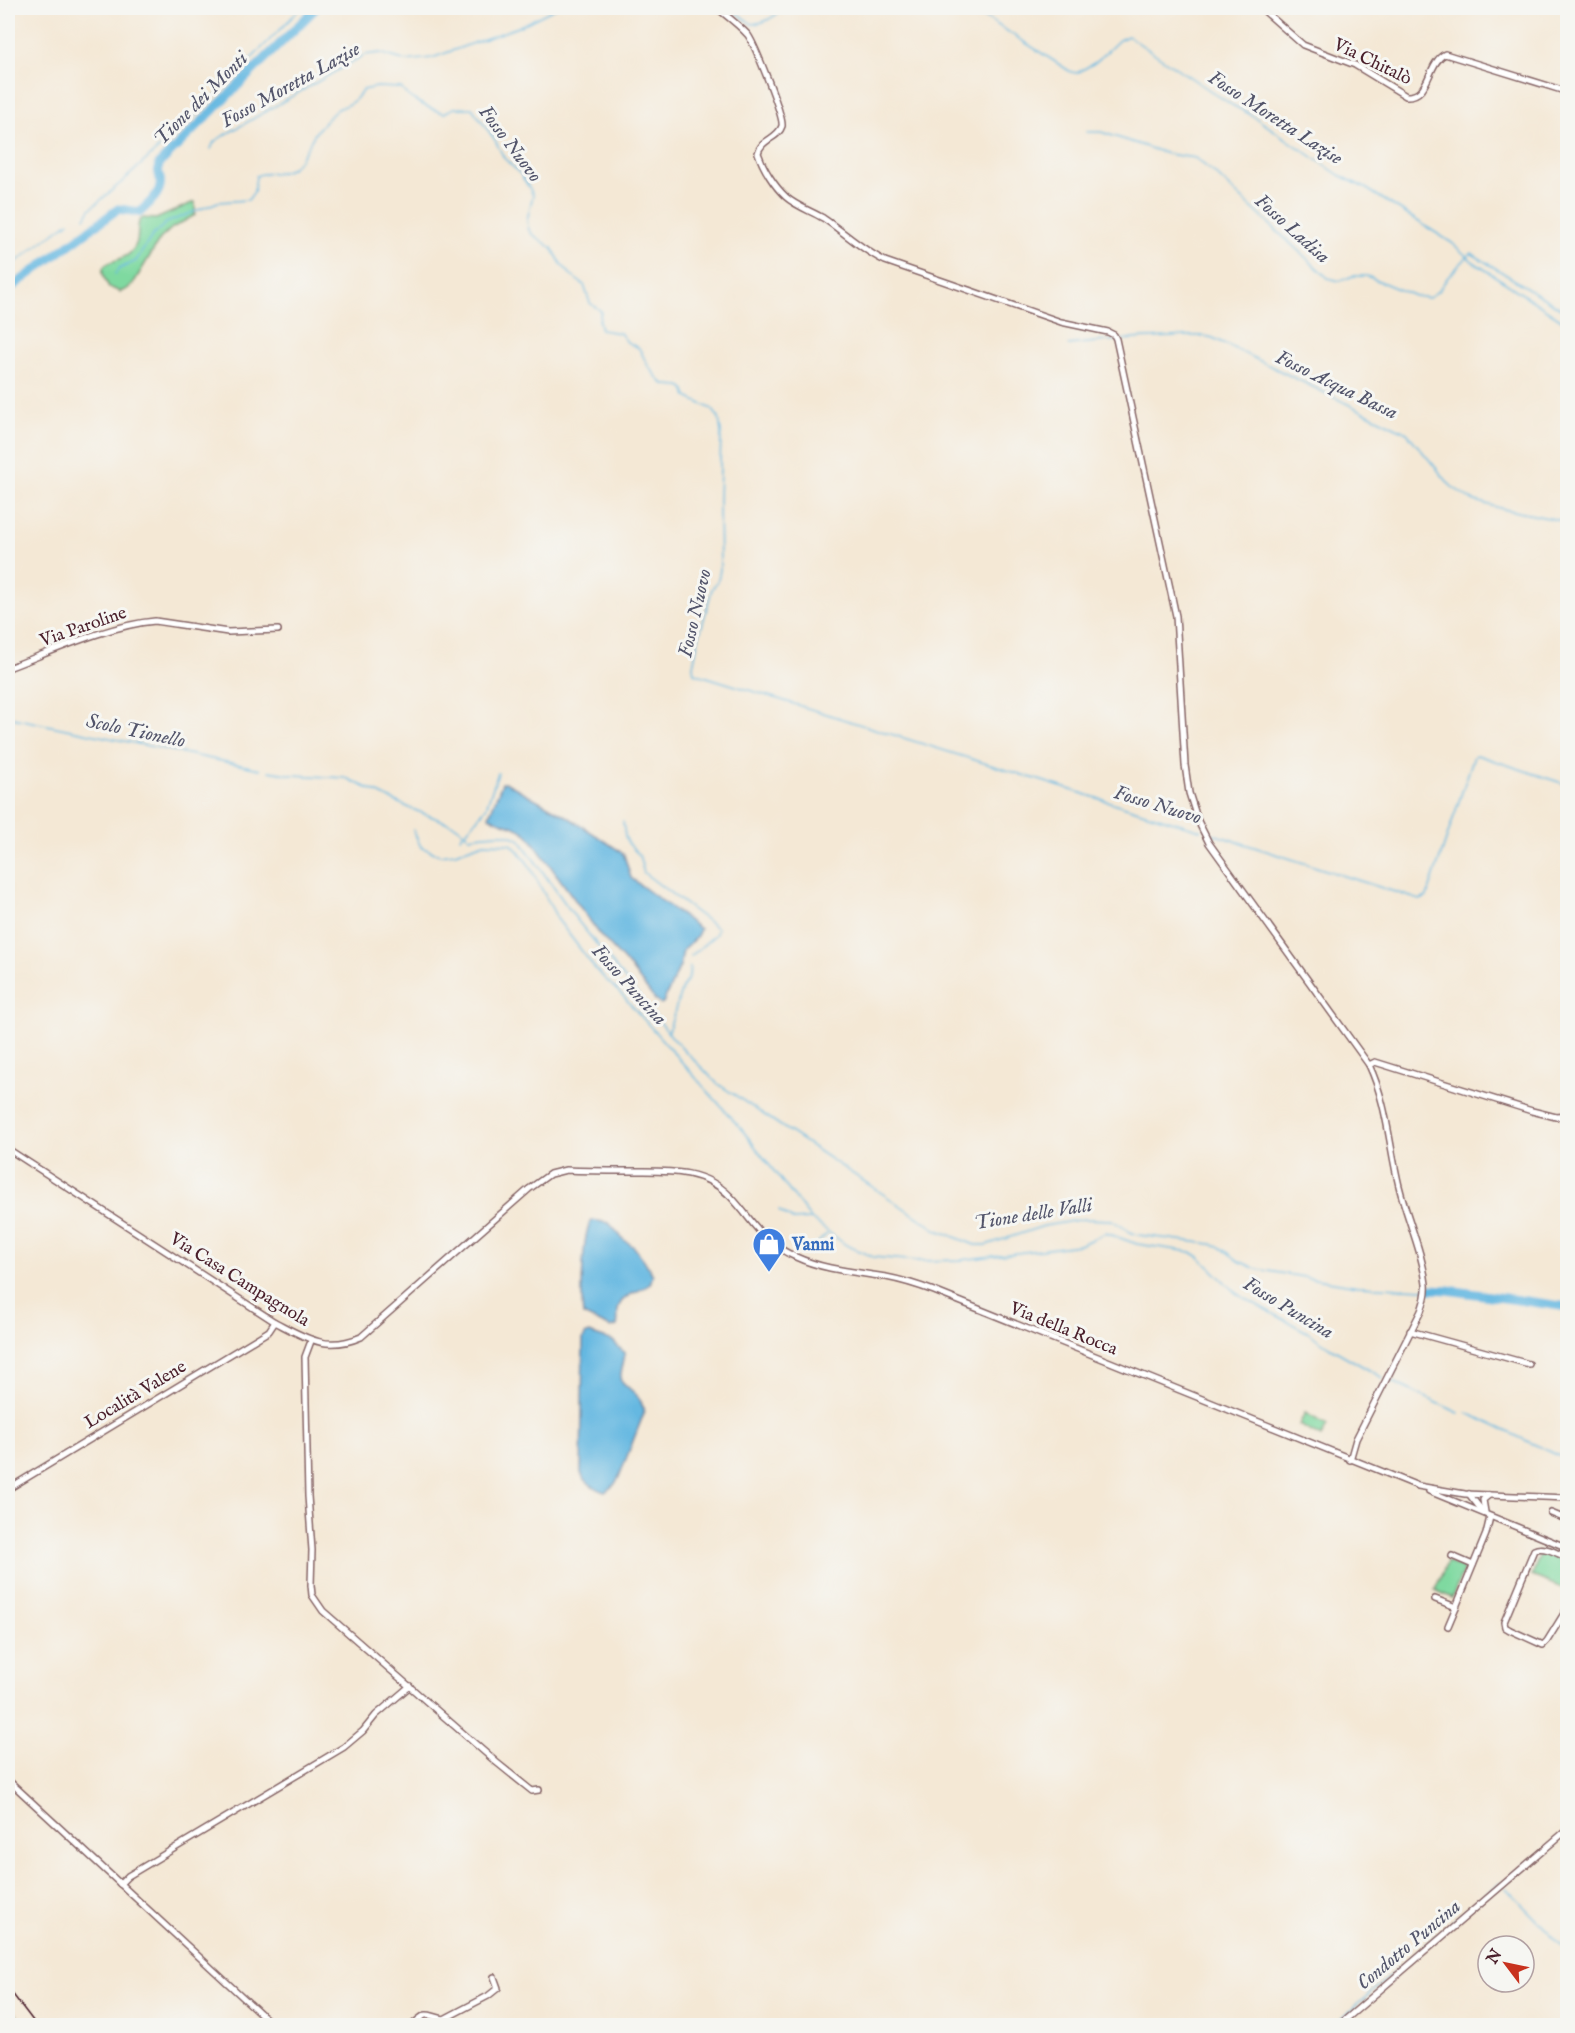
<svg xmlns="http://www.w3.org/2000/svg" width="1575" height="2033" font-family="'IM FELL English',serif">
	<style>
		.green { fill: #7fd9a0; stroke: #647c66; stroke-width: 1.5 }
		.water { fill: #65b8e1; stroke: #586c86; stroke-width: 1.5 }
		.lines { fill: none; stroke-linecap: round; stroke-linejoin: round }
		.stream { stroke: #65b8e1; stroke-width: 1.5 }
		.river { stroke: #65b8e1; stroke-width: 9 }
		.minor-casing { stroke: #866566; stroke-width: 8 }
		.minor { stroke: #fff; stroke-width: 5 }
		.rail { stroke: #4a1f2b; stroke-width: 1.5 }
		.labels { text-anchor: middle; stroke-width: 6; stroke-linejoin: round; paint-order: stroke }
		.street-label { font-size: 18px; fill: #4a1f2b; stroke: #f6f6f2 }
		.shop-label { font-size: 18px; font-weight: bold; fill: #366cbe; stroke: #f6f6f2; text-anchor: start }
		.water-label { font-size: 20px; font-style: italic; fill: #53556b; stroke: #f6f6f2 }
	</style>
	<rect width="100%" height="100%" fill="#f6f6f2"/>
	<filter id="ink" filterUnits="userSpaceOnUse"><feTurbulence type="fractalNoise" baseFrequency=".0167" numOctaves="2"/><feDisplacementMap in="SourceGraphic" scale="12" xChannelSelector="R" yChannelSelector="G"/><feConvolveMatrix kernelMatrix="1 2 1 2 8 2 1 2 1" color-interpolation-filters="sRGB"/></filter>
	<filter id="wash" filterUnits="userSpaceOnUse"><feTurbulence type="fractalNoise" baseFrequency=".008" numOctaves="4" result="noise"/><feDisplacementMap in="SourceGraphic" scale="24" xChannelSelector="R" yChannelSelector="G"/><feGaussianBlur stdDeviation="1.35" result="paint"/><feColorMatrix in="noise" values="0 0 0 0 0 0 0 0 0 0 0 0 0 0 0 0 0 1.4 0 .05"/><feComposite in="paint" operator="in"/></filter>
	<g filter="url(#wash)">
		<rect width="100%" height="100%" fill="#f4e8d5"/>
		<g class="green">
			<path d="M194 202H195V215L172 228 160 239 133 284 127 289 120 292 109 287C90 256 119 266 131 252 141 241 136 234 139 221L143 218 156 219Z"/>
			<polygon points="1305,1413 1327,1425 1321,1437 1299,1425"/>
			<polygon points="1541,1551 1567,1563 1567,1590 1532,1576"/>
			<polygon points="1447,1562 1464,1569 1452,1598 1435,1590"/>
			<polygon points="8,2005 24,2025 8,2025"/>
		</g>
		<g class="water">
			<path d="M505 782 568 817 620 851 624 855 631 878 700 929 697 936 683 950 680 966 663 1003 660 1004 655 1000 630 967 601 936 528 835C515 823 501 825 489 816L502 783Z"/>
			<path d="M592 1220 609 1223 623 1239 634 1247 644 1260 653 1275 650 1284C640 1292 624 1294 619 1306 616 1313 619 1319 617 1326L611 1328 583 1315C581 1299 582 1229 592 1220Z"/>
			<path d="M589 1333 613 1341 625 1354 620 1379C631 1393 641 1392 644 1413L619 1477 614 1485 605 1492C596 1490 584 1481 581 1473L583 1340 585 1335Z"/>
		</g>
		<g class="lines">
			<g class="stream">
				<path d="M730 8 752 24C769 23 774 14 788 8"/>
				<polyline points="971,8 1071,72 1077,73 1096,62 1119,40 1128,36 1232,105 1250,114 1339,175 1367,189 1452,243 1472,261 1568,324"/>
				<polyline points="1087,132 1101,132 1168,154 1195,158 1213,172 1328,278 1340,281 1353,276 1367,276 1415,296 1429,298 1439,290 1448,277 1471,253 1568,313"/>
				<polyline points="211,149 214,142 223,136 364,55 380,53 406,61 432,58 518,27 556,8"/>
				<polyline points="85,218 90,209 123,181 202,109 301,8"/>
				<polyline points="8,268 69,222"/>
				<path d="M115 274 119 269 136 261 152 236 166 223 218 202 248 200 254 192 256 176C266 171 278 175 288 170 302 163 309 141 318 129 324 123 331 114 338 109 352 102 353 104 363 90L377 87 401 88C409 100 430 109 444 113L454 108H472L495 140 504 158 521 175 530 189 533 195 527 220 528 228 532 234 552 248 562 265 573 277 584 285 590 303 601 311 599 321 601 330 620 333 627 342 639 348 648 366 661 382 666 385 680 386 684 388 687 397 712 409 719 418 721 432 719 501 720 570 718 580 712 589 698 641 693 666 694 673 1200 830"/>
				<path d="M1068 345C1103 341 1136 338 1171 337 1184 336 1200 334 1213 338L1407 433 1451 486 1472 500 1503 509 1568 522"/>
				<polyline points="8,717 260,769"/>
				<polyline points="269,771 293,775 346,778 412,809 456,826 465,833 486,808 498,773"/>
				<polyline points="623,822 625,836 628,843 639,855 644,873 717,928 716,934 691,956"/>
				<polyline points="413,830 421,847 440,855 455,853 484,843 511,844 518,851 529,865 558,920 597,971 624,997 743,1131 811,1219 846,1245 873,1257 918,1261 962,1260 1079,1245 1106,1233 1137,1244 1191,1252 1199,1257 1237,1294 1307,1332 1329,1347 1383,1378"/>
				<polyline points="1207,832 1420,900 1427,897 1474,756 1477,755 1568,785"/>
				<path d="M460 837 465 833 469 837C487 835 505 830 520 840L577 920 676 1042 718 1084 937 1230 975 1245H986L1044 1226 1084 1219 1112 1220 1130 1232 1138 1235 1211 1244 1219 1246 1239 1261 1256 1269 1358 1286 1424 1289"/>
				<polyline points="668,1033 682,988 689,977 690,967"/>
				<polyline points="779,1211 793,1220 811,1219"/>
				<polyline points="810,1250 827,1234"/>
				<polyline points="1388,1380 1459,1413"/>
				<polyline points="1467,1413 1568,1460"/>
				<polyline points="1506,1888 1568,1952"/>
				<polyline points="1333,2026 1442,1930 1500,1883"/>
			</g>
			<g class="river">
				<path d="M8 290 118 209 140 212C149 203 163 193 160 178 159 172 157 171 159 164L316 8"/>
				<polyline points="1429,1289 1448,1290 1568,1307"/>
			</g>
		</g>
	</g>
	<g filter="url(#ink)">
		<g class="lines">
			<g class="minor-casing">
				<g id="minor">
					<path d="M717 8C727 16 739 25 748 35 755 45 784 117 782 126 778 139 761 139 758 153 763 168 774 186 786 197 796 206 811 211 823 218 844 232 862 250 885 261L1061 322 1108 332 1114 335 1116 339 1176 616 1185 765 1189 793 1198 821 1209 843 1369 1065C1387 1103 1389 1145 1399 1186 1407 1219 1422 1250 1426 1284 1427 1294 1424 1302 1421 1311L1356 1439 1350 1460"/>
					<path d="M1261 8 1303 45 1355 65 1406 96C1430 98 1427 63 1445 54L1568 92"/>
					<path d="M8 668C51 652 109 625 155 621L228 632 278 630"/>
					<polyline points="1369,1065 1375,1062 1532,1111 1556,1117 1568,1116"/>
					<path d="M8 1149 275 1322C306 1338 326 1352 361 1337L529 1189 550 1174 566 1170C587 1171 609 1171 630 1171 666 1171 703 1168 730 1196 755 1222 759 1241 796 1257 824 1270 856 1272 886 1277 902 1280 918 1285 934 1291L1418 1486 1465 1494 1568 1498"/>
					<polyline points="1410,1331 1529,1364"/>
					<polyline points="311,1341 305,1357 308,1496 312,1550 311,1585 312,1595 323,1611 496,1762 532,1791 539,1790"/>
					<polyline points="8,1489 269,1331 275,1322"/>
					<polyline points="1429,1491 1568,1548"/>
					<polyline points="1469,1494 1484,1513"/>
					<polyline points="1485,1512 1483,1500 1489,1495"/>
					<polyline points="1551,1513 1568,1520"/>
					<polyline points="1452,1556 1473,1565"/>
					<path d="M1568 1558C1558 1554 1544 1545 1534 1550L1504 1622 1505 1627 1510 1630 1543 1645 1547 1641 1568 1607"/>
					<polyline points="1435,1599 1456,1607 1486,1534 1490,1517"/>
					<polyline points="1448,1626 1456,1607"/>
					<polyline points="8,1780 274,2026"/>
					<polyline points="120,1884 128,1876 344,1747 363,1731 376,1715 410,1686"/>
					<path d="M411 2026C429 2011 422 2014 444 2019L488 1996 498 1988 494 1977"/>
					<polyline points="1338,2026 1568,1829"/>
				</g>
			</g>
			<use href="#minor" class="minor"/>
			<polyline class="rail" points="8,1988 37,2026"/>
		</g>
	</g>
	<defs>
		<g id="shop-pin" transform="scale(1.725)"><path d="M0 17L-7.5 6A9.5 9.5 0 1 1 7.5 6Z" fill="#3f7fe0" stroke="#f6f6f2"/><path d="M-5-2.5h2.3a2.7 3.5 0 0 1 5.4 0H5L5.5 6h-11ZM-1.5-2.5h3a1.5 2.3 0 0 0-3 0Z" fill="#fff"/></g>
	</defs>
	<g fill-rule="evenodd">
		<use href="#shop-pin" x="769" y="1244"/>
	</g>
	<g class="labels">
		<g class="street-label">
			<text transform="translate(1373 61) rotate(26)" y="6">Via Chitalò</text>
			<text transform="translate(83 626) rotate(-19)" y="6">Via Paroline</text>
			<text transform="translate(240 1279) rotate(32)" y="6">Via Casa Campagnola</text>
			<text transform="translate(1064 1328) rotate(22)" y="6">Via della Rocca</text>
			<text transform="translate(135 1394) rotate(-31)" y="6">Località Valene</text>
		</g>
		<g class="shop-label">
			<text x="792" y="1250">Vanni</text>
		</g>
		<g class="water-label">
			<text transform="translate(290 84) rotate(-29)" y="7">Fosso Moretta Lazise</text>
			<text transform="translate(200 98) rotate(-45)" y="7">Tione dei Monti</text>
			<text transform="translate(1276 117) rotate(33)" y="7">Fosso Moretta Lazise</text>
			<text transform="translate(511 143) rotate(53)" y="7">Fosso Nuovo</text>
			<text transform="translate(1293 228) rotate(42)" y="7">Fosso Ladisa</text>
			<text transform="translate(1337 384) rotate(26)" y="7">Fosso Acqua Bassa</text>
			<text transform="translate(694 613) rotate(-77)" y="7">Fosso Nuovo</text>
			<text transform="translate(136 730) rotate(12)" y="7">Scolo Tionello</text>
			<text transform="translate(1158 804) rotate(17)" y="7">Fosso Nuovo</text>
			<text transform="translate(630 984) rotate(48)" y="7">Fosso Puncina</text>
			<text transform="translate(1033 1213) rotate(-9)" y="7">Tione delle Valli</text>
			<text transform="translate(1289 1307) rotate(31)" y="7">Fosso Puncina</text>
			<text transform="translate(1408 1944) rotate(-40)" y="7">Condotto Puncina</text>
		</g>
	</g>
	<rect width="1575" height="2033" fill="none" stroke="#f6f6f2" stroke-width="30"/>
	<g transform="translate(1506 1964) rotate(302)"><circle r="28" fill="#f6f6f2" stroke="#b1a0a2" stroke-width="1.5"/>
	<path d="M0-4.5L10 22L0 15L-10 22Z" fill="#c8321e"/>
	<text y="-9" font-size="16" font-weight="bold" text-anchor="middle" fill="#4a1f2b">N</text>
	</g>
</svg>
